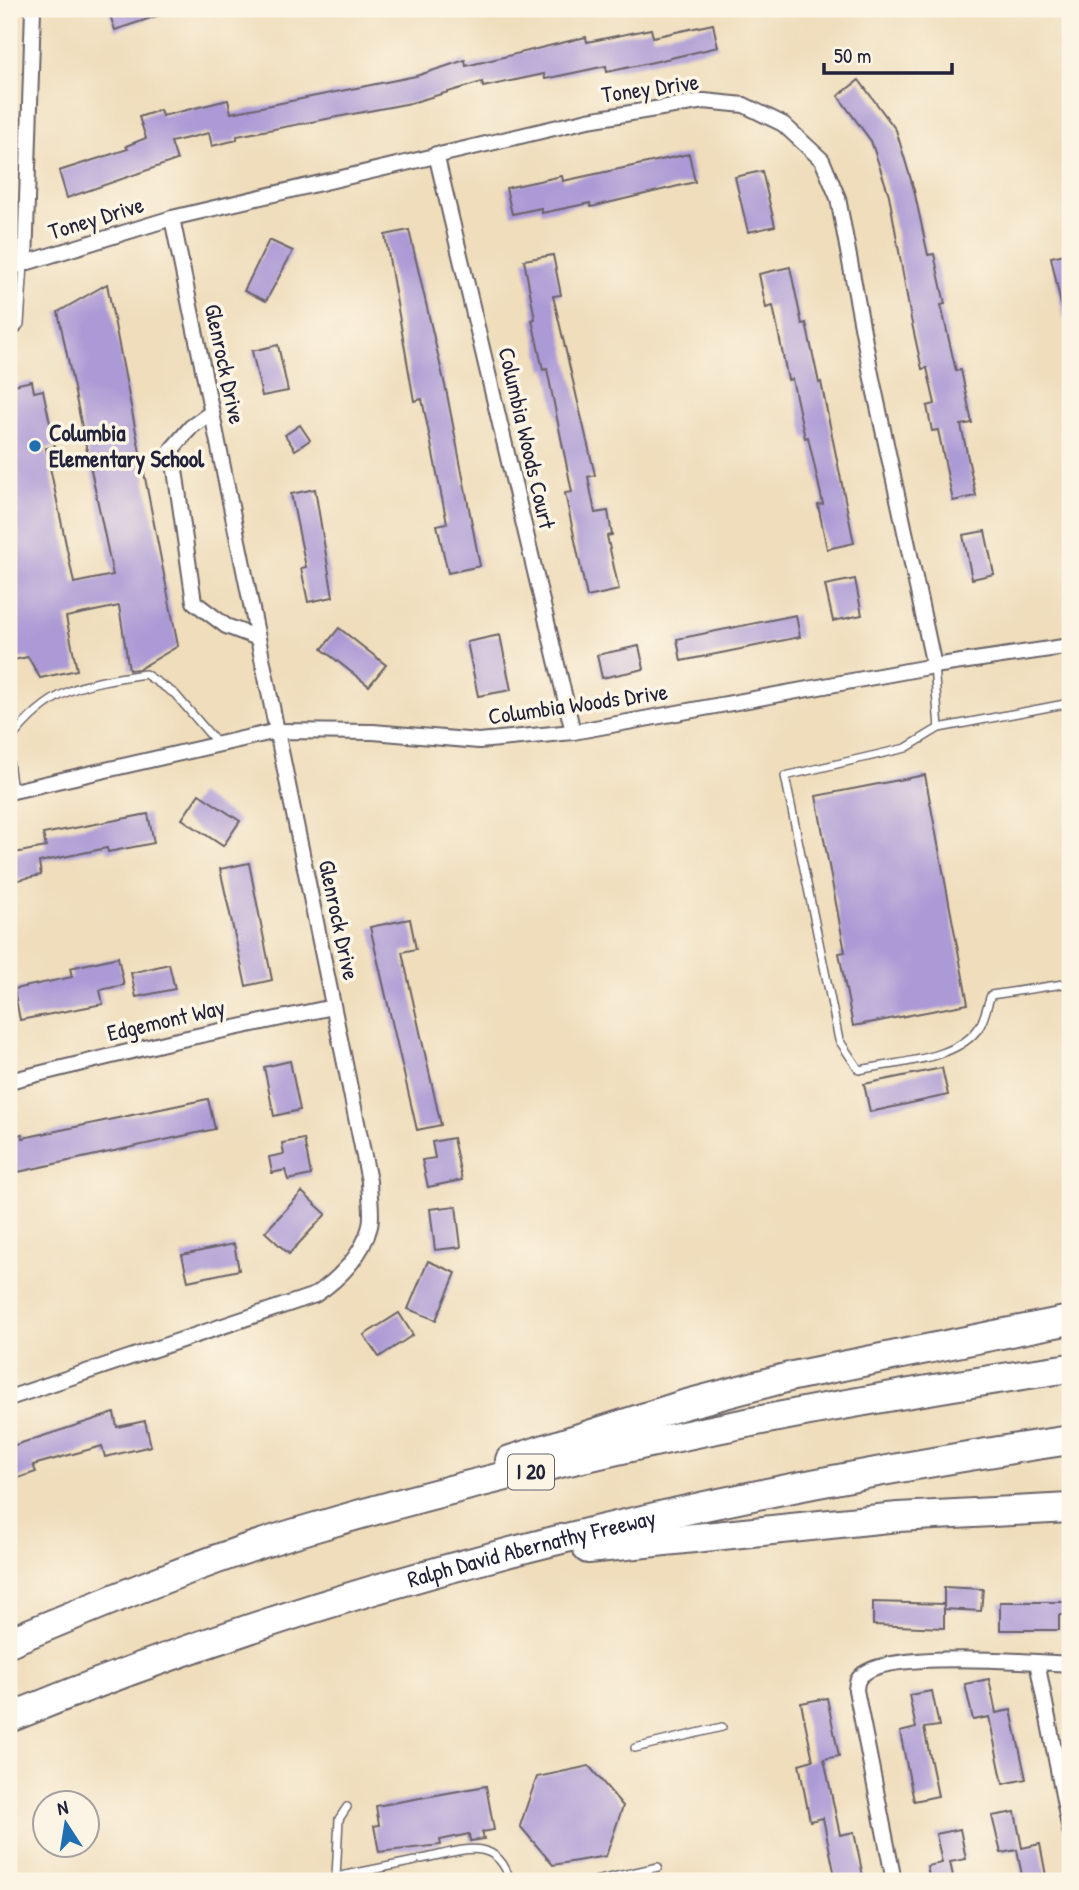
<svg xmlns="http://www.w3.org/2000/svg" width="1079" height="1890" font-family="'Patrick Hand',sans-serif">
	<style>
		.building { fill: #ab9ad5 }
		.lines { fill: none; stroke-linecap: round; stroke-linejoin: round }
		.lane-casing { stroke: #6a6368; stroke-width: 10 }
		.street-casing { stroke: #6a6368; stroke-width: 18 }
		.highway-casing { stroke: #6a6368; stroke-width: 32 }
		.lane { stroke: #fff; stroke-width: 7 }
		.street { stroke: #fff; stroke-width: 14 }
		.highway { stroke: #fff; stroke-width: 28 }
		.poi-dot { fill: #1f6fb2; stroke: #fcf5e5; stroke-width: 2.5 }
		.labels { text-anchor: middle; stroke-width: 7; stroke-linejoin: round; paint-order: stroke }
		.shield { fill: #fcf5e5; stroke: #63616e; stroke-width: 2 }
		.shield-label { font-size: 21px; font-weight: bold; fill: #22223b }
		.street-label { font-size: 23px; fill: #22223b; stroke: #fcf5e5 }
		.poi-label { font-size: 23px; font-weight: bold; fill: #22223b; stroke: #fcf5e5; text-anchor: start }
	</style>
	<rect width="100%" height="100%" fill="#fcf5e5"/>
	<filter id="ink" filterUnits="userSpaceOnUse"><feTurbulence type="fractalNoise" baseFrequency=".0143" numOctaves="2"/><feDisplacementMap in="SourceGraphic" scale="14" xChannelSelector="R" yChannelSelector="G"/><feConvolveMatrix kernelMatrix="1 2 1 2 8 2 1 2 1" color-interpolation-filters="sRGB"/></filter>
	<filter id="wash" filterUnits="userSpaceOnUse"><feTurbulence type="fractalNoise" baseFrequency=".00686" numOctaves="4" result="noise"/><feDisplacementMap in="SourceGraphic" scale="28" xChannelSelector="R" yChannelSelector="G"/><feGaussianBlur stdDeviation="1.57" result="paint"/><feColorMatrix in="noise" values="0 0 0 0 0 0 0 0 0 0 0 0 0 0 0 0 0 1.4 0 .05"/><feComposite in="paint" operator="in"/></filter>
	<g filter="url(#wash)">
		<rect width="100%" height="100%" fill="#efddbb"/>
		<g id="blocks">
			<g class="building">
				<polygon points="108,9 171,9 172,11 115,30"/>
				<polygon points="713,24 718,47 658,61 607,72 606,66 545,79 544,74 483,87 482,82 411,103 237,136 237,140 212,146 209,133 171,142 177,160 67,198 59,171 128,149 126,146 146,138 139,117 160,110 162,116 228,100 231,113 416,76 465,60 466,66 586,37 587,42 651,29 653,37"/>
				<polygon points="859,80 896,130 914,190 928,255 934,254 945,304 941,305 956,371 961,370 972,423 961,425 976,496 953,501 938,430 932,431 927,406 935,404 927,368 922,369 911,319 889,195 871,141 838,96"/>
				<polygon points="689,154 695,182 591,207 590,203 542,213 541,208 512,214 506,188 562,176 563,181"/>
				<polygon points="762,171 775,226 748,232 735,177"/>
				<polygon points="409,230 447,394 480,566 448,573 437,525 447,523 422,399 414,401 385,235"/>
				<polygon points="269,240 293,251 266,301 244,291"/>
				<polygon points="1070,253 1070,319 1064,319 1051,257"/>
				<polygon points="553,255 561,295 553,296 595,475 588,477 595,513 608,511 612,535 607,536 619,590 587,597 565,493 572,492 547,369 543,370 532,320 535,319 524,260"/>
				<polygon points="790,267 802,324 806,323 819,383 821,382 854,543 827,549 818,505 823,504 808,437 805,438 792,379 788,380 773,306 766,308 759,274"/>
				<polygon points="107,284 178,646 139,669 129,670 119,606 66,617 77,670 40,678 28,657 9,661 9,386 32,381 34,392 43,390 55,447 46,448 74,583 113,575 58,312"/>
				<polygon points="278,345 288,391 262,396 252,351"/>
				<polygon points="300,425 310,440 295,450 285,435"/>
				<polygon points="315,489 333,597 308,602 301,568 306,567 291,494"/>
				<polygon points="985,531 994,574 972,579 963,535"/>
				<polygon points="855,579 862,615 833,621 825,585"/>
				<polygon points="796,615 800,637 681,661 677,639"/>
				<polygon points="339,628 386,665 369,686 322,649"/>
				<polygon points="500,635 511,690 478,696 467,642"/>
				<polygon points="639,646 644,669 602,678 597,655"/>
				<polygon points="925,775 968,1004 853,1026 839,953 845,952 816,796"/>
				<polygon points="199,794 240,821 223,846 182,819"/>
				<polygon points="148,814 154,843 108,852 107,848 39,862 41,875 9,882 9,854 46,847 43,834"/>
				<polygon points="249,863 272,980 246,986 220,869"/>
				<polygon points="410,919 416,949 402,952 441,1125 417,1130 370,927"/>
				<polygon points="118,957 124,985 100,990 103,1004 20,1020 14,989 72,977 70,968"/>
				<polygon points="169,964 175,989 136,997 131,973"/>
				<polygon points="290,1061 300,1110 274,1116 264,1067"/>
				<polygon points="942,1068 948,1095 870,1112 864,1084"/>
				<polygon points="208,1099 215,1129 9,1174 9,1137 22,1134 23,1138"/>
				<polygon points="453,1138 462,1180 428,1187 422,1160 435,1158 432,1142"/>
				<polygon points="304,1139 311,1175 288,1180 285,1170 272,1173 269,1157 284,1154 282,1143"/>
				<polygon points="302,1192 326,1214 289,1254 265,1232"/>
				<polygon points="456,1206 461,1247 435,1250 430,1209"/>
				<polygon points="234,1244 239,1270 188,1281 182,1255"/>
				<polygon points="428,1261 456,1273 436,1320 408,1309"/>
				<polygon points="399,1313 413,1335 379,1357 364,1335"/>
				<polygon points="114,1413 117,1427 145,1421 151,1446 105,1457 102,1446 33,1465 36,1472 9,1481 9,1447"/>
				<polygon points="944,1587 983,1589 981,1611 944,1609"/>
				<polygon points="873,1602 944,1604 944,1628 873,1625"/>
				<polygon points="1000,1602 1070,1602 1070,1615 1059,1615 1059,1630 1000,1630"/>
				<polygon points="989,1679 996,1713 1011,1710 1026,1779 1003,1784 989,1717 973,1720 965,1684"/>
				<polygon points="932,1691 939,1726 924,1728 938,1796 914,1801 900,1732 916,1728 909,1695"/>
				<polygon points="827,1698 839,1756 824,1759 840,1835 854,1832 864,1881 836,1881 823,1818 810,1821 799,1764 813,1760 801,1703"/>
				<polygon points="589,1766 623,1806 606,1856 553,1865 520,1826 528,1802 537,1777"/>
				<polygon points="486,1786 494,1830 482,1832 484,1839 470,1841 469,1834 440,1840 441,1845 379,1852 374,1826 379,1825 376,1806"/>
				<polygon points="1015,1812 1022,1848 1040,1844 1047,1881 1023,1881 1017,1850 1001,1853 992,1816"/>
				<polygon points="960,1829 966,1859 950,1862 954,1881 930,1881 927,1866 942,1863 936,1834"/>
			</g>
		</g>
	</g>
	<g filter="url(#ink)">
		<use href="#blocks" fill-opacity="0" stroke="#6a6368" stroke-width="2"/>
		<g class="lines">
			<g class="lane-casing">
				<g id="lane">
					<polyline points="9,340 20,324 24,264"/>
					<polyline points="934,666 939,728"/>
					<path d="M1070 703 939 728 906 748 785 776 839 1040 859 1070C895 1062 958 1061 980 1026 985 1017 987 1005 991 995L1070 983"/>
					<path d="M9 742C48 689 83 683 145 674L175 694 218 744"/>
					<polyline points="9,761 13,792"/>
					<polyline points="635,1748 722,1727"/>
					<path d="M421 1859C458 1852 497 1833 510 1881"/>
					<polyline points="336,1877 339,1819 347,1807"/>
					<polyline points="336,1881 336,1877 415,1861"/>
					<polyline points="595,1881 658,1867"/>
				</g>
			</g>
			<g class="street-casing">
				<g id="street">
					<polyline points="436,154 573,732"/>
					<polyline points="25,263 33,9"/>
					<polyline points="9,268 172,218 588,120 704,101 744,105 783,124 822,160 838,198 871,374 934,666"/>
					<polyline points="212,412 191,427 172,449 194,602 226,626 258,638"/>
					<polyline points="9,792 277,731 373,732 479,741 573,732 934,666 1070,646"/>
					<polyline points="9,1081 173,1041 333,1007"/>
					<path d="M9 1398 315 1295C339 1279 363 1255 370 1226 373 1213 369 1194 369 1181L172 218"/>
					<polyline points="1037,1662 1070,1831"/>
					<path d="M894 1881 856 1690C856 1690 857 1680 858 1680 874 1648 1036 1662 1070 1664"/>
				</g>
			</g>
			<g class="highway-casing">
				<g id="highway">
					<polyline points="510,1460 683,1405 793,1376 1070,1320"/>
					<polyline points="588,1549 898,1517 1070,1508"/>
					<path d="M9 1642C105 1602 209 1558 309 1529 557 1456 814 1405 1070 1368"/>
					<path id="s1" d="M9 1718C348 1578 708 1494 1070 1440"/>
				</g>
			</g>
			<use href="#lane" class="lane"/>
			<use href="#street" class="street"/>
			<use href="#highway" class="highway"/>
		</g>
	</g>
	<circle class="poi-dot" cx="35" cy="446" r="7"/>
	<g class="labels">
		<rect class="shield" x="508" y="1454.5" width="46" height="35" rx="5"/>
		<g class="shield-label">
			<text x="531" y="1479">I 20</text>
		</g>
		<g class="street-label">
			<text transform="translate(650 88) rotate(-8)" y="8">Toney Drive</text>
			<text transform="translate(96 218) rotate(-17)" y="8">Toney Drive</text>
			<text transform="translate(225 364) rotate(78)" y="8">Glenrock Drive</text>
			<text transform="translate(527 438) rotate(77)" y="8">Columbia Woods Court</text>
			<text transform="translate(578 704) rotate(-8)" y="8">Columbia Woods Drive</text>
			<text transform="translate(339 920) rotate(78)" y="8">Glenrock Drive</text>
			<text transform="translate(166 1020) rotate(-13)" y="8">Edgemont Way</text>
			<text dy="8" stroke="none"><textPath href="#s1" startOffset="550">Ralph David Abernathy Freeway</textPath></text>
		</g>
		<g class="poi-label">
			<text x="49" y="441">Columbia<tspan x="49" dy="26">Elementary School</tspan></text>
		</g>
	</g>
	<rect width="1079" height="1890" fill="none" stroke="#fcf5e5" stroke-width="35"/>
	<g transform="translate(66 1824) rotate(348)"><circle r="33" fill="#fcf5e5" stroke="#a5a1a1" stroke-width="2"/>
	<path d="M0-5L12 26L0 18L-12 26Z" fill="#1f6fb2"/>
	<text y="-10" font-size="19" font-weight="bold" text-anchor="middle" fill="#22223b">N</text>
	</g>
	<path d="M824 63v10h128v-10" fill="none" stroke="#22223b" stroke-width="3.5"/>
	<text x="834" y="63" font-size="21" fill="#22223b" stroke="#fcf5e5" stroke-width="5" paint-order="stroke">50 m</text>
</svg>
